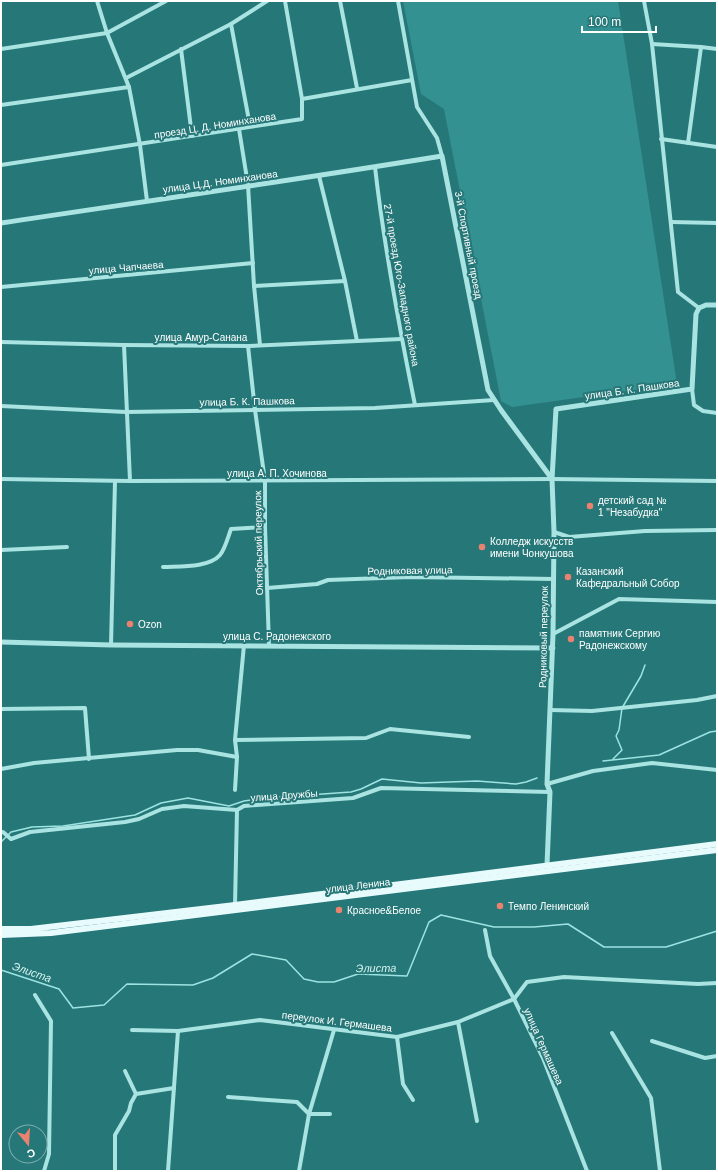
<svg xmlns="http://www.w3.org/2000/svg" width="718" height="1172" font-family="Helvetica,sans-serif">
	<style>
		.green { fill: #349191 }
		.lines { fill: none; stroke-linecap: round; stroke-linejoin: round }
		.stream { stroke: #9de3e2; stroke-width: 1.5 }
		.minor { stroke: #a9e3e2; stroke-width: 4 }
		.tertiary { stroke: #a9e3e2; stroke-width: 5 }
		.primary { stroke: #e8fbfc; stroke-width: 6 }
		.poi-dot { fill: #eb826f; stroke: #267778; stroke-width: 1.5 }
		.labels { text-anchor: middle; stroke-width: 4; stroke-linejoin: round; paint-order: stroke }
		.street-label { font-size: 10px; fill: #fff; stroke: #267778 }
		.poi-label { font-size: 10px; fill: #fff; stroke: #267778; text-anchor: start }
		.water-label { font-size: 11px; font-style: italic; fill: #d6f4f3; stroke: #267778 }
	</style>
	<rect width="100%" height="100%" fill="#267778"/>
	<polygon class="green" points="403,1 618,1 677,384 512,407 501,401 444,109 421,94"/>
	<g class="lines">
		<g class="stream">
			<polyline points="613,759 622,750 616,736 619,730 622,708 641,676 645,665"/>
			<polyline points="603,761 659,755 710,732 717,731"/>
			<polyline points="1,842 11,832 32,827 63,826 135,815 161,803 188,798 229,806 244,801 266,798 351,792 361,789 382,779 421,783 477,781 516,784 526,782 537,778"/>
			<polyline points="1,970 59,989 73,1008 104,1005 127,984 193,985 213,978 252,954 286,960 304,979 318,982 334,982 358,974 407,976 429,922 441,915 494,927 534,927 568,924 604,947 666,947 717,931"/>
		</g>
		<g class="minor">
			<polyline points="97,1 107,33 129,87 140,145 147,201"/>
			<polyline points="285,1 302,99"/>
			<polyline points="340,1 357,88"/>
			<polyline points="398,1 417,107 437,138 442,156"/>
			<polyline points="644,1 652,44 678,292 699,308"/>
			<polyline points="231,24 250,126"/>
			<polyline points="652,44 701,47 717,49"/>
			<polyline points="1,49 107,33 166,1"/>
			<polyline points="181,49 192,136"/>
			<polyline points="126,78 231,24 267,1"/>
			<polyline points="1,105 129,87"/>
			<polyline points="239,129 248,185 254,286 260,345"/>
			<polyline points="661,139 717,147"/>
			<polyline points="688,143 701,47"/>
			<polyline points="1,165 302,119 302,99 412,80"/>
			<path d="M375 167C384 247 399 326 415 405"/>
			<polyline points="319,176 345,281 357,341"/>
			<polyline points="671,222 717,223"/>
			<polyline points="254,286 345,281"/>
			<polyline points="1,287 253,263"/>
			<polyline points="1,342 124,345 248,346 401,339"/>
			<polyline points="124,345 130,481"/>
			<polyline points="248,346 255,410 265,481 265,527 269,645"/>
			<polyline points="692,389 694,405 703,411 717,413"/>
			<polyline points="1,406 126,412 375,408 494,400"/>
			<polyline points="1,479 130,481 552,479 717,481"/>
			<polyline points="554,532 569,537 645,531 717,530"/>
			<polyline points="1,550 67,547"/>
			<path d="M163 567C179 566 209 568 220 555 225 549 228 537 231 529L265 527"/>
			<polyline points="267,588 317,584 328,580 410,577 554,579"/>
			<polyline points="553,634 619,599 717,602"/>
			<polyline points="111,645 115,481"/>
			<polyline points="1,709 85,708 89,759"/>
			<polyline points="550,710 592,711 697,700 717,696"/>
			<polyline points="235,740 366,738 390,729 469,737"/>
			<polyline points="1,769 34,763 177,750 198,750 237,757"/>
			<polyline points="547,784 593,771 652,763 717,770"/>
			<polyline points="235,790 237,757 235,740 244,645"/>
			<polyline points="1,832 3,832 11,839 30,832 125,822 139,819 162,809 184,806 237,810 244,806 353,798 381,788 550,792"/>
			<polyline points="235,905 237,810"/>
			<polyline points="485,930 490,956 514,999 543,1058 587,1171"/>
			<polyline points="35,995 51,1021 49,1154 44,1171"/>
			<polyline points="458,1022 477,1121"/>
			<polyline points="132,1030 178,1031 260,1020 397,1037 458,1022 514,999 527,982 564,977 698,984 717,983"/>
			<polyline points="612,1033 651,1098 660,1171"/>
			<polyline points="397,1037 403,1084 413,1100"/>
			<polyline points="652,1041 705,1058 717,1056"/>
			<polyline points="125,1071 136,1094"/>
			<polyline points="228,1097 297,1102 309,1114 330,1114"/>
			<polyline points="115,1171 115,1135 129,1111 131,1103 136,1094 174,1088"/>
			<polyline points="168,1171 178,1031"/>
			<polyline points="299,1171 309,1114 334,1030"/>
		</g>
		<g class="tertiary">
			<path d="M1 223C148 201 295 180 442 156L488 390 501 410 552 479"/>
			<polyline points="1,642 111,645 553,648"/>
			<polyline points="547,865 550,792 547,784 553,634 554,532 552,479 556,409 692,389 696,314 699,308 706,305 717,305"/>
		</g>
		<g class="primary">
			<polyline points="1,929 31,929 235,905 717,844"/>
			<polyline points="1,935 51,933 717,850"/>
		</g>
	</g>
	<g class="poi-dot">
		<circle cx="590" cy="506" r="4"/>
		<circle cx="482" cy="547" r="4"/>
		<circle cx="568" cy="577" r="4"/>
		<circle cx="130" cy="624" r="4"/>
		<circle cx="571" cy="639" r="4"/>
		<circle cx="500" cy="906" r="4"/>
		<circle cx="339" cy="910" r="4"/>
	</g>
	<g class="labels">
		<g class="street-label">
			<text transform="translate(215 125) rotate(-9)" y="4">проезд Ц. Д. Номинханова</text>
			<text transform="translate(220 181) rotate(-8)" y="4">улица Ц.Д. Номинханова</text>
			<text transform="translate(469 245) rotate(79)" y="4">3-й Спортивный проезд</text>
			<text transform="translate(126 267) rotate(-5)" y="4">улица Чапчаева</text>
			<text transform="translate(402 285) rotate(80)" y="4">27-й проезд Юго-Западного района</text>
			<text x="201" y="341">улица Амур-Санана</text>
			<text transform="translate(632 389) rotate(-8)" y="4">улица Б. К. Пашкова</text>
			<text transform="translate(247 401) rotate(-1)" y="4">улица Б. К. Пашкова</text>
			<text x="277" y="477">улица А. П. Хочинова</text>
			<text transform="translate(258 543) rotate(-91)" y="4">Октябрьский переулок</text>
			<text transform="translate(410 570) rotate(-1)" y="4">Родниковая улица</text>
			<text x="277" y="640">улица С. Радонежского</text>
			<text transform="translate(543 637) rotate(-89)" y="4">Родниковый переулок</text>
			<text transform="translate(284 795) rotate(-4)" y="4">улица Дружбы</text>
			<text transform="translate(358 885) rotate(-7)" y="4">улица Ленина</text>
			<text transform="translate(337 1021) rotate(7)" y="4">переулок И. Гермашева</text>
			<text transform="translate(544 1046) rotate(66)" y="4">улица Гермашева</text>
		</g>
		<g class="poi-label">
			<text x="598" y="504">детский сад №<tspan x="598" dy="12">1 "Незабудка"</tspan></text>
			<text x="490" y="545">Колледж искусств<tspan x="490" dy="12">имени Чонкушова</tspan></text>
			<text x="576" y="575">Казанский<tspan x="576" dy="12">Кафедральный Собор</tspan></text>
			<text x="138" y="628">Ozon</text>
			<text x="579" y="637">памятник Сергию<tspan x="579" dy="12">Радонежскому</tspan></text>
			<text x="508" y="910">Темпо Ленинский</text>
			<text x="347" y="914">Красное&amp;Белое</text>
		</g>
		<g class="water-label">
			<text transform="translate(376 968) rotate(-1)" y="4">Элиста</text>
			<text transform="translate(32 972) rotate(19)" y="4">Элиста</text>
		</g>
	</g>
	<rect width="718" height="1172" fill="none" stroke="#ffffff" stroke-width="4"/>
	<g transform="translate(28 1144) rotate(162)"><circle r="19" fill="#267778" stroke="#7dadae"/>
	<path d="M0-3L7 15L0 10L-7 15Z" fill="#eb826f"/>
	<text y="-6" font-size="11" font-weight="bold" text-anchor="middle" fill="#ffffff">С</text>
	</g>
	<path d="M582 26v6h74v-6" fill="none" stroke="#ffffff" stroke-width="2"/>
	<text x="588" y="26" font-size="12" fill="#ffffff" stroke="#267778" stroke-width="3" paint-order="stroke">100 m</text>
</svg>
